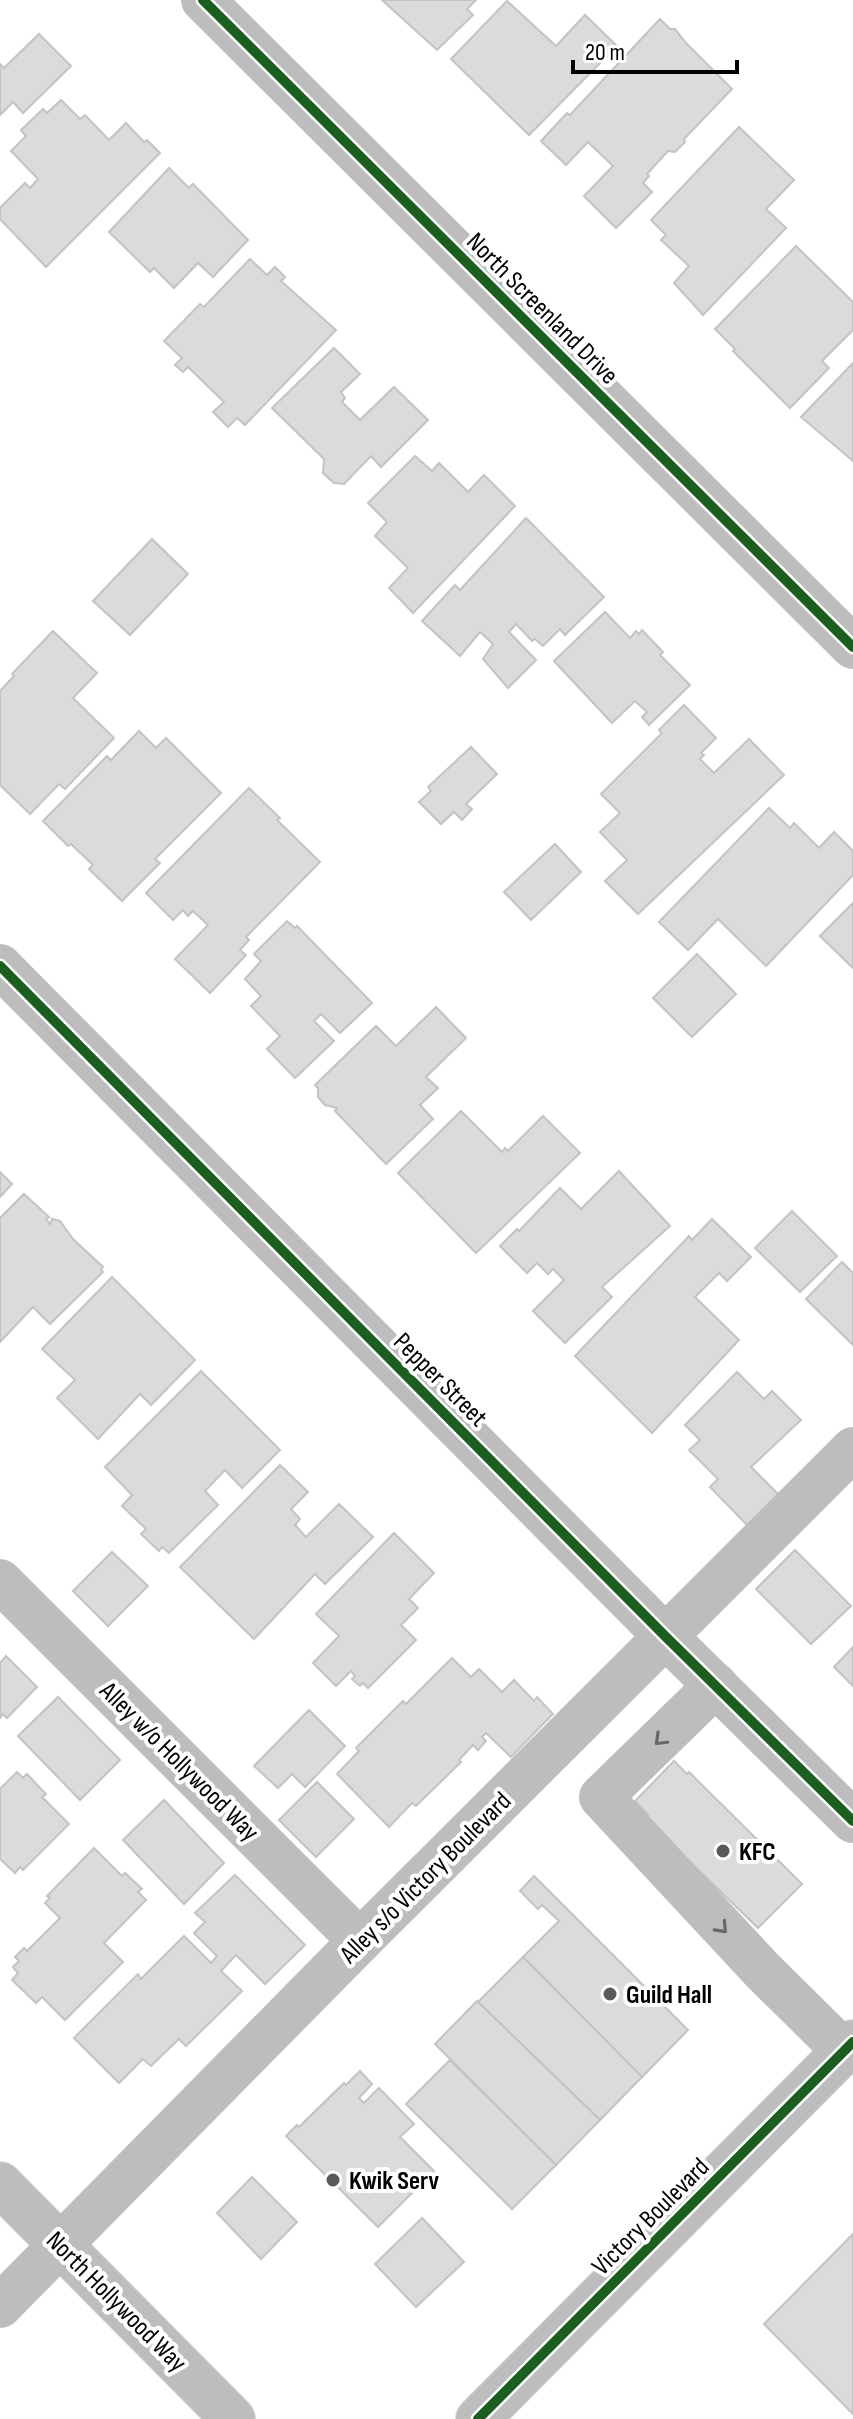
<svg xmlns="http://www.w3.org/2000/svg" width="853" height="2419" font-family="'Sofia Sans Condensed',sans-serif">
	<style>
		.building { fill: #dbdbdb; stroke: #c3c3c3; stroke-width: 2 }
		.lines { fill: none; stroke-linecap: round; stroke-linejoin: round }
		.major-casing { stroke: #dbdbdb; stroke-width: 46 }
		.minor { stroke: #bdbdbd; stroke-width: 44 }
		.major { stroke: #bdbdbd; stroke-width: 44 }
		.cycleway-casing { stroke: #fff; stroke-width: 15 }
		.cycleway { stroke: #1b5e20; stroke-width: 10 }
		.oneway { stroke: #686868 }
		.poi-dot { fill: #595959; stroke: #fff; stroke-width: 3 }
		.labels { text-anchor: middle; stroke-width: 8; stroke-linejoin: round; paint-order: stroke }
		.street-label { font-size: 26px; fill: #000; stroke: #fff }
		.poi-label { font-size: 26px; font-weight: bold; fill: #000; stroke: #fff; text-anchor: start }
	</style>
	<rect width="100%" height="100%" fill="#fff"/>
	<g class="building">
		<polygon points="382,0 476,0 467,9 473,15 437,50"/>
		<polygon points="507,1 556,46 585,15 617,46 529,135 451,59"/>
		<polygon points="660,19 670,29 675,29 686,43 732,89 684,139 685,142 675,152 668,151 647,174 649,176 643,183 652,192 616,228 584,196 613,166 588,142 566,165 541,141 567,113 570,115"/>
		<polygon points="39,34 71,66 23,113 13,102 0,115 0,64 4,68"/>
		<polygon points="61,100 80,119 85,115 109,140 126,123 144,142 147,140 160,153 46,267 0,219 0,208 25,183 30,188 38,179 11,151 26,136 21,130 43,109 47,113"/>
		<polygon points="739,127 794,180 766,209 786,228 703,315 674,283 689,266 661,240 666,235 651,220"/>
		<polygon points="169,168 189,188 193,184 248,240 213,277 198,263 174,288 154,268 150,272 109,232"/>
		<polygon points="796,246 853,302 853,330 822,361 829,368 790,408 733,351 735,349 715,329"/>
		<polygon points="250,259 267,275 275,267 285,277 281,281 336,330 245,425 237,418 228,427 213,412 224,402 188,367 183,372 175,365 182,358 164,341 200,304 204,307"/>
		<polygon points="334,348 360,374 341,392 345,398 342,402 360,420 394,387 428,420 381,467 371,456 344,484 334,483 323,473 324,459 272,408"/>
		<polygon points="853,363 853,461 801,417"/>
		<polygon points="415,456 432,471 439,463 468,492 484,475 515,506 413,613 389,588 408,568 375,536 387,522 368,503"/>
		<polygon points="526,518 604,597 565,635 560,629 543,646 535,639 532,641 516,624 509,632 536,660 508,688 483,659 493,644 480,632 460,656 422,621 455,585 460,590"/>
		<polygon points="152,539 188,574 130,635 93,601"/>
		<polygon points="605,612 630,638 636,631 639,634 642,630 663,652 660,655 690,685 649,725 642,717 647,712 635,701 612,723 554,661"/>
		<polygon points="53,631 97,673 73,698 114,738 65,789 59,784 30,814 0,785 0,691 14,676 12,674"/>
		<polygon points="684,705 716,738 701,753 704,755 700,759 714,773 749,739 784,775 638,914 605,881 627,860 600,832 620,813 601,794 662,733 659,730"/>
		<polygon points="139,731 156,748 166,738 221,793 155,859 160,863 122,901 89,869 93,865 71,844 68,846 43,821 107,756 111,760"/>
		<polygon points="471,747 497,774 466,804 472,809 462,820 454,812 441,824 419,802 431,791 428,787"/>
		<polygon points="249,788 280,818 277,820 320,862 246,937 249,940 240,950 246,955 210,993 175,959 208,925 193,911 188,916 183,910 173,920 146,893"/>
		<polygon points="769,808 790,828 794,823 819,848 834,832 853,851 853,875 766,966 718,919 688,950 659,922"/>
		<polygon points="555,844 581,872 531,920 504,892"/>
		<polygon points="853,903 853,968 820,936"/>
		<polygon points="287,921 295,928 297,926 372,1003 340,1033 321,1014 314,1021 334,1041 295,1078 267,1049 280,1036 251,1006 261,996 245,979 261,961 254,954"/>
		<polygon points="697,954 736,994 692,1037 653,998"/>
		<polygon points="436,1007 466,1038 426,1077 438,1088 420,1105 433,1119 386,1164 335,1111 337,1108 325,1105 318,1097 318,1088 315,1085 376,1026 396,1046"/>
		<polygon points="461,1111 502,1152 505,1148 508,1151 543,1116 580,1153 476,1253 398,1173"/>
		<polygon points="619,1171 670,1226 602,1287 612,1297 565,1343 533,1311 564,1280 553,1269 548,1274 537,1263 527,1273 500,1246 517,1229 519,1231 560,1188 581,1209"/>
		<polygon points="0,1172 12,1184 0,1197"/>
		<polygon points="24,1194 49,1217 46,1219 50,1224 52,1219 60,1221 73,1239 103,1267 101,1270 103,1272 50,1324 33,1307 0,1342 0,1218"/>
		<polygon points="792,1211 837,1256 800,1292 755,1248"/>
		<polygon points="712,1219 751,1257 727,1281 719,1273 695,1297 739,1340 652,1433 575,1356 689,1236 692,1240"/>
		<polygon points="842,1262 853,1273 853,1345 806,1299"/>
		<polygon points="112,1277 195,1360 151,1405 140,1394 98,1439 57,1398 75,1380 42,1349"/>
		<polygon points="201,1371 280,1450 242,1488 225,1470 205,1491 218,1505 169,1553 162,1547 159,1551 141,1534 146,1529 122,1506 132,1495 105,1467"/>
		<polygon points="737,1372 764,1399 772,1391 801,1420 751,1467 780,1496 749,1527 710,1487 718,1479 689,1450 700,1440 685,1425"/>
		<polygon points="280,1465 308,1492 291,1509 300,1519 295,1525 306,1537 339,1504 373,1537 325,1584 315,1574 254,1639 180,1567"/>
		<polygon points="394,1533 434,1573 409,1599 418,1608 401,1625 416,1640 368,1688 363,1683 360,1686 352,1679 355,1676 351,1671 336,1686 313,1663 339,1636 316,1614"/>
		<polygon points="795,1550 851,1606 811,1644 756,1589"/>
		<polygon points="112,1552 148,1586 108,1626 73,1591"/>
		<polygon points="853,1647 853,1686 834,1667"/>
		<polygon points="6,1656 37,1687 7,1718 3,1714 0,1718 0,1663"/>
		<polygon points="452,1658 471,1677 479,1669 502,1692 514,1680 534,1701 537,1697 553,1714 511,1757 486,1733 482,1737 486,1741 478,1750 473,1745 459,1760 461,1762 416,1806 412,1803 389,1827 337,1774 359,1751 356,1748 403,1701 406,1704"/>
		<polygon points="58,1697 120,1760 80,1800 18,1736"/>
		<polygon points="309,1710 345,1746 305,1787 292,1774 278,1788 254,1766"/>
		<polygon points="674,1761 687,1774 689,1772 802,1884 758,1928 645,1818 648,1815 635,1801"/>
		<polygon points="17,1772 23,1778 27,1774 46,1794 42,1797 69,1824 23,1870 20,1867 15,1873 0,1859 0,1789"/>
		<polygon points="317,1782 354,1819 316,1857 279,1820"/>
		<polygon points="164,1800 224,1863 184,1904 123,1840"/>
		<polygon points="94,1848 122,1876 125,1873 142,1889 138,1892 146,1900 104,1943 123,1962 65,2020 42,1997 36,2003 12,1980 18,1973 13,1967 19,1961 15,1957 24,1948 27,1951 60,1918 45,1903 50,1898 47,1896"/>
		<polygon points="235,1875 305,1945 265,1984 236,1955 221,1971 242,1991 186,2046 179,2039 151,2066 143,2059 119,2083 74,2038 138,1974 141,1979 184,1936 211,1963 217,1956 194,1933 205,1922 195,1913"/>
		<polygon points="534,1876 688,2030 642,2077 523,1957 559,1921 542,1905 538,1909 520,1891"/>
		<polygon points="523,1957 642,2077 600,2120 478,2002"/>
		<polygon points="477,2001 600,2120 556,2165 435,2044"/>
		<polygon points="450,2060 556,2165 512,2209 406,2104"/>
		<polygon points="360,2071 372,2084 359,2098 364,2103 379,2088 414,2124 400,2137 434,2171 378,2227 286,2136 297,2125 299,2127 344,2083 346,2085"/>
		<polygon points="252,2177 297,2222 261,2259 217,2213"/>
		<polygon points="422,2218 464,2262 416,2307 375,2264"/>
		<polygon points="853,2234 853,2414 764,2324"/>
	</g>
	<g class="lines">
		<g class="major-casing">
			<g id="major">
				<polyline points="0,2184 233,2419"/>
				<polyline points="478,2419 853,2042"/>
			</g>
		</g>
		<g class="minor">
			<polyline points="203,0 853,647"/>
			<polyline points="0,966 666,1637 853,1821"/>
			<polyline points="0,1581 360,1941"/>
			<polyline points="716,1685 601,1797 762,1970 844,2051"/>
			<polyline points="0,2306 360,1941 853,1449"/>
		</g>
		<use href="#major" class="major"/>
		<g class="cycleway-casing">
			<g id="cycleway">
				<polyline points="203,0 853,647"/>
				<polyline points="0,966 666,1637 853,1821"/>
				<polyline points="478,2419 853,2042"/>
			</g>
		</g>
		<use href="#cycleway" class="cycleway"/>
	</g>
	<defs><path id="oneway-chevron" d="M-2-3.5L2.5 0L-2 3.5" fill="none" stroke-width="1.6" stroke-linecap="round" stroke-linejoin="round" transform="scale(2)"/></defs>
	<g class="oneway">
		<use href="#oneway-chevron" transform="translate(660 1740) rotate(136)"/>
		<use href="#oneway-chevron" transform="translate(722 1928) rotate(47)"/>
	</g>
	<g class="poi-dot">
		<circle cx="723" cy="1851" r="8"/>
		<circle cx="610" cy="1994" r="8"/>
		<circle cx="333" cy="2180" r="8"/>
	</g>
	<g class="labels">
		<g class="street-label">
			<text transform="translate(543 308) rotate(45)" y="9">North Screenland Drive</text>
			<text transform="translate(441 1379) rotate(45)" y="9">Pepper Street</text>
			<text transform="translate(180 1761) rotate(45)" y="9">Alley w/o Hollywood Way</text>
			<text transform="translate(425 1877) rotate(-45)" y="9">Alley s/o Victory Boulevard</text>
			<text transform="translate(650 2216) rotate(-45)" y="9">Victory Boulevard</text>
			<text transform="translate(117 2301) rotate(45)" y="9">North Hollywood Way</text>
		</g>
		<g class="poi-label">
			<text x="739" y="1860">KFC</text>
			<text x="626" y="2003">Guild Hall</text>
			<text x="349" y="2189">Kwik Serv</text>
		</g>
	</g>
	<path d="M573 60v12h164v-12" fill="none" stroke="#000000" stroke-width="4"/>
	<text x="585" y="60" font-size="24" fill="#000000" stroke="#ffffff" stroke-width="6" paint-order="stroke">20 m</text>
</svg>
